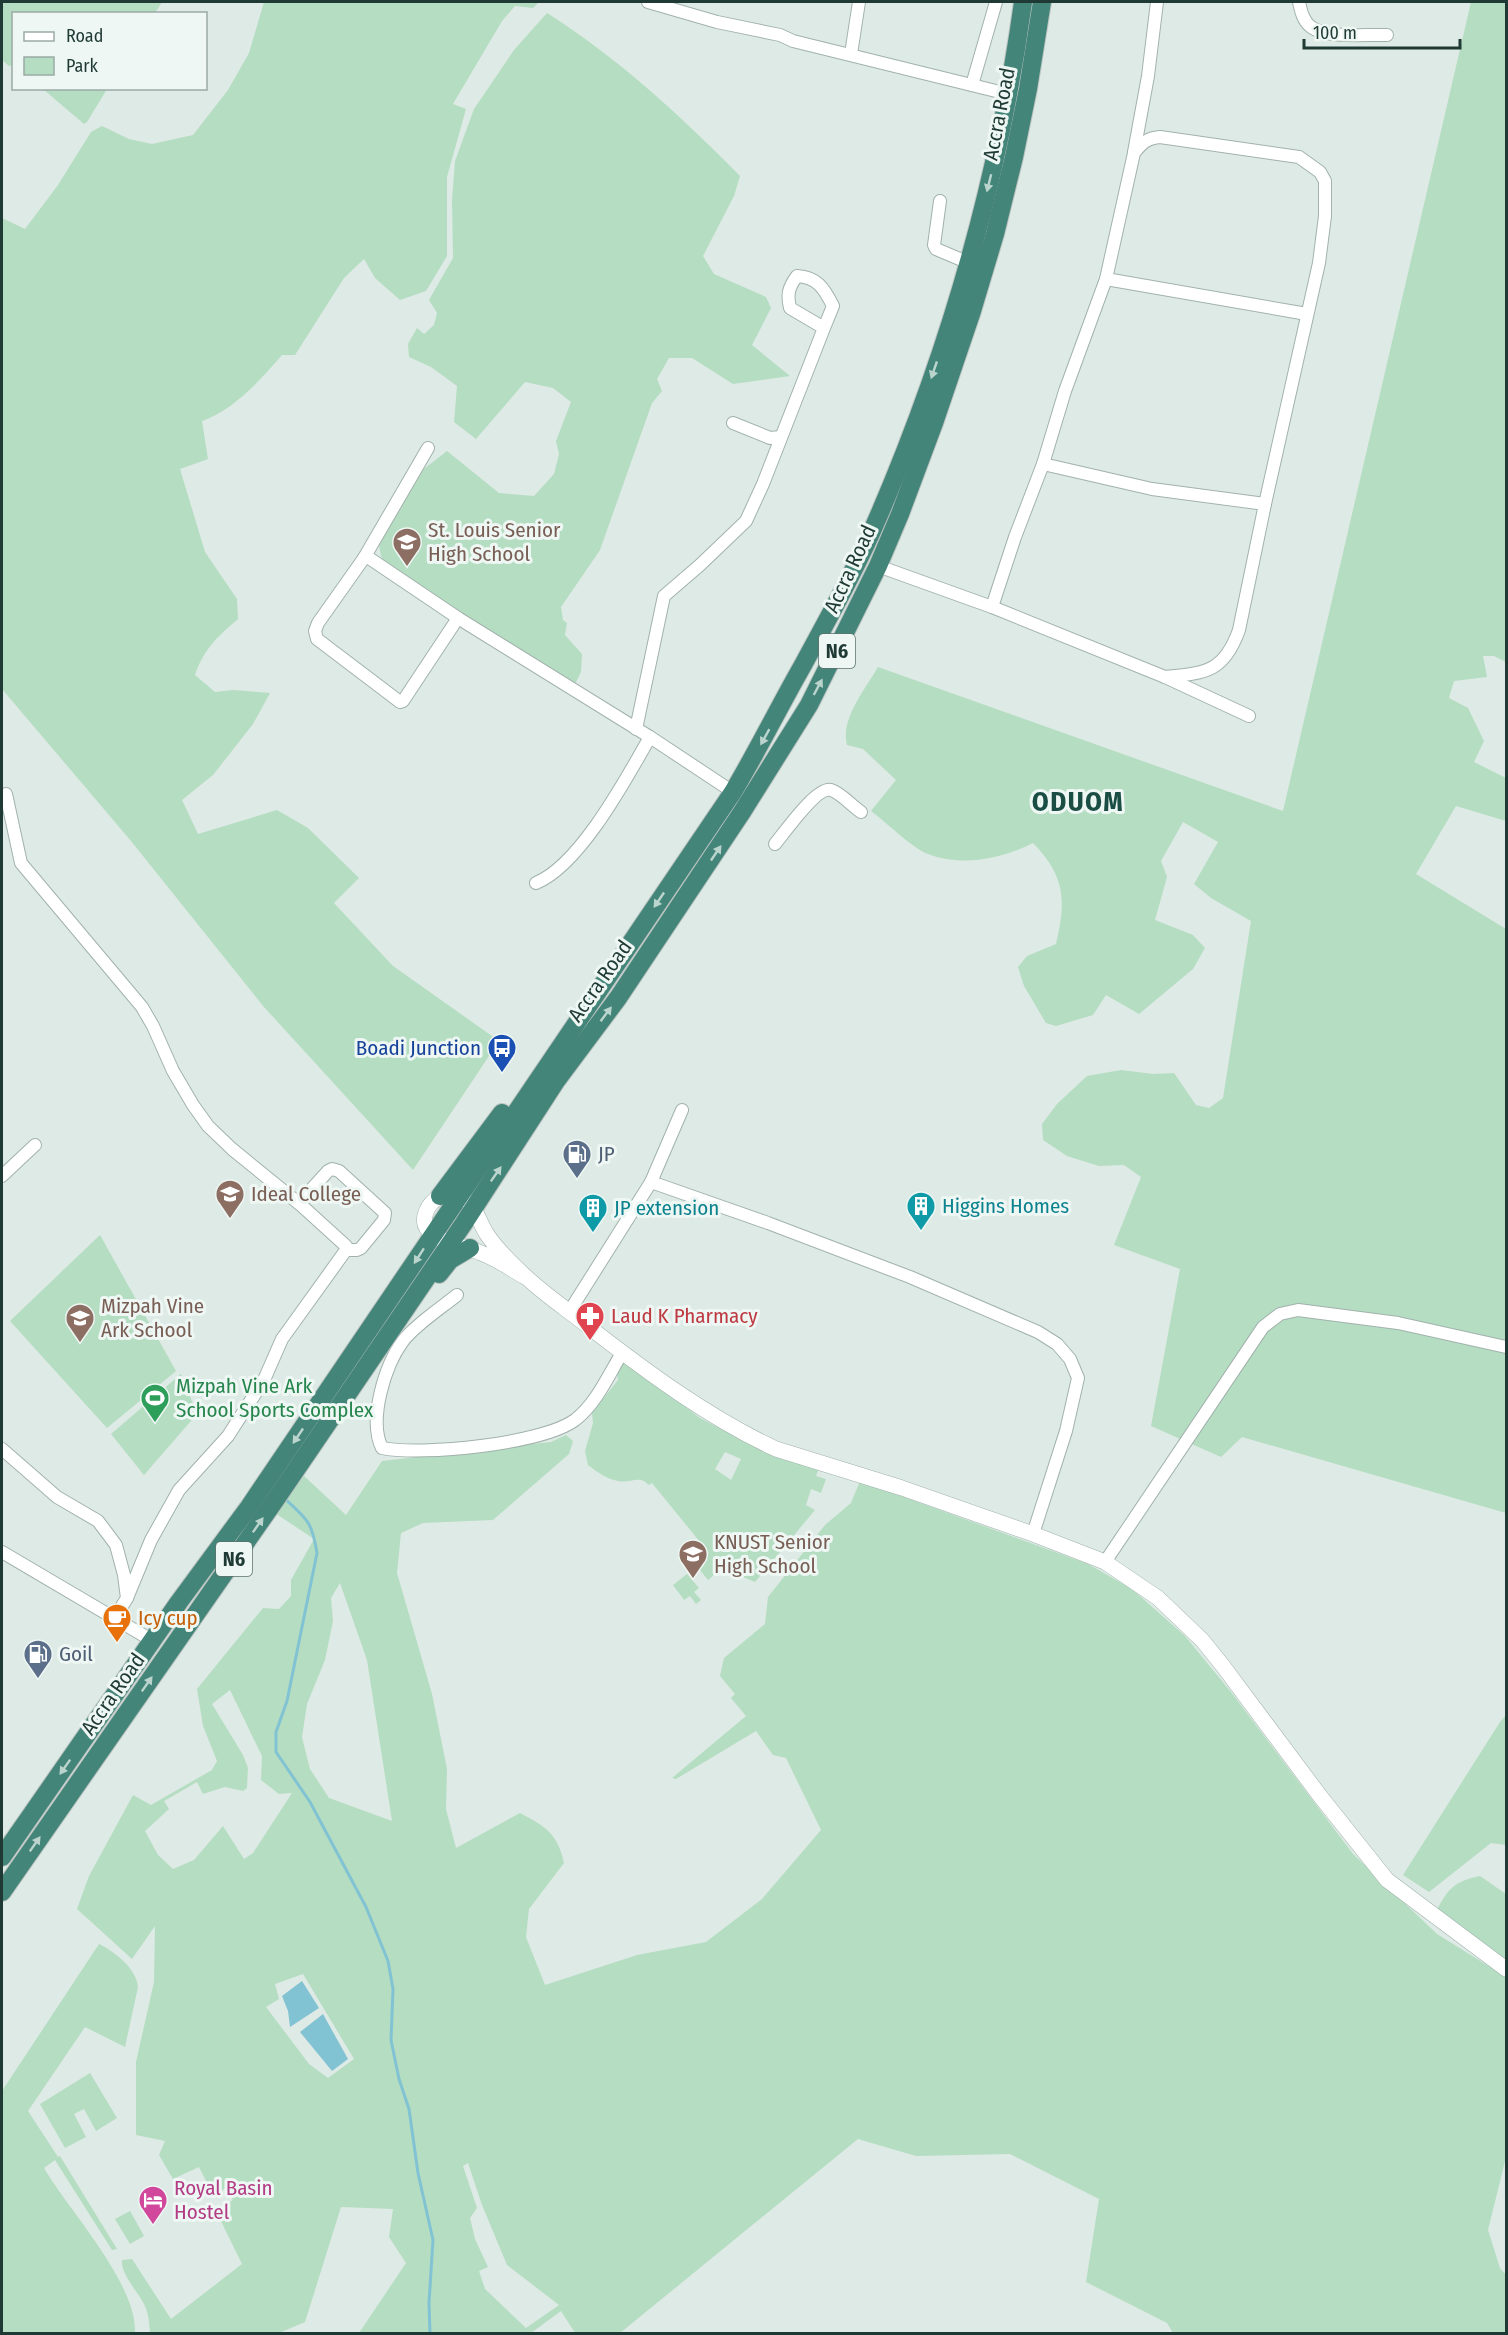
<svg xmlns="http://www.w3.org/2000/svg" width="1508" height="2335" font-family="'Fira Sans Condensed',sans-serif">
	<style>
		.green { fill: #b5ddc2; fill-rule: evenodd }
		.water { fill: #82c3d3 }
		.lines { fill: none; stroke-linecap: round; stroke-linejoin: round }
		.stream { stroke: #82c3d3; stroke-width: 3 }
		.minor-casing { stroke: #a1b2ac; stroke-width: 14 }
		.tertiary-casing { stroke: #a1b2ac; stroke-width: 16 }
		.trunk-casing { stroke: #bcc4c2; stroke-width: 20 }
		.minor { stroke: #fff; stroke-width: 12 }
		.tertiary { stroke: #fff; stroke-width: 15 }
		.trunk { stroke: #448579; stroke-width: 18 }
		.oneway { fill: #bbd5ce }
		.labels { text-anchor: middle; stroke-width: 6; stroke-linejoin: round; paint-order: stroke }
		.shield { fill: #eef7f3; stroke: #5d736d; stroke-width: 1.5 }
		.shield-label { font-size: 20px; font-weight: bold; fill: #1f3a34 }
		.street-label { font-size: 21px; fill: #1f3a34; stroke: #eef7f3 }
		.education-label { font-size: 21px; fill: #785e54; stroke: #eef7f3; text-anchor: start }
		.transit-label { font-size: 21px; fill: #164399; stroke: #eef7f3; text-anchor: end }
		.service-label { font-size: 21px; fill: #4e5e75; stroke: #eef7f3; text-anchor: start }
		.culture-label { font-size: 21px; fill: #0d838f; stroke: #eef7f3; text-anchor: start }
		.health-label { font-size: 21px; fill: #be3a42; stroke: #eef7f3; text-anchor: start }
		.leisure-label { font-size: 21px; fill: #27864d; stroke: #eef7f3; text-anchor: start }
		.food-label { font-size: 21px; fill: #c56008; stroke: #eef7f3; text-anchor: start }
		.hotel-label { font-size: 21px; fill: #b23c85; stroke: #eef7f3; text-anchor: start }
		.district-label { font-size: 27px; font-weight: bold; letter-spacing: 1.5px; fill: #1a4d43; stroke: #eef7f3 }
	</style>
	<rect width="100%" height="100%" fill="#deeae5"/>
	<g class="green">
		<polygon points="2,2 162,2 155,13 14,14 13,65 9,66 2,60"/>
		<path d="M264 2H539L533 8 515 6 502 21 453 104 466 109 447 177V256L426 291 400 300 375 278 364 259 344 278 295 355H282C259 381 235 409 202 421L208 459 180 469 205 552 237 599 238 619C217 637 204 649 195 675L215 692 233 690 270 693 253 724 213 775 182 800 198 834 277 810 308 828 359 878 334 903 393 966 499 1041 413 1170 264 1007 131 841 2 689V218L25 229 58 185 91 132 102 126 129 139 152 144 193 135 228 90 249 53Z"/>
		<path d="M1471 2H1506V662L1494 656H1483L1487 677 1454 681 1449 698 1468 708 1484 741 1474 762 1506 778V821L1456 806 1416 874 1506 929V1513L1242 1437 1221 1457 1151 1426 1180 1269 1114 1245 1141 1177 1124 1165 1099 1166 1067 1156 1043 1140 1042 1124 1057 1104 1087 1076 1121 1070 1153 1074 1174 1073 1196 1105 1209 1108 1223 1098 1251 921 1211 898 1194 884 1218 842 1183 822 1161 861 1167 877 1155 920 1193 935 1205 948 1193 969 1139 1014 1106 995 1093 1015 1056 1026 1046 1023 1024 986 1018 967 1027 956 1056 944C1066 901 1066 877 1033 843 1002 859 961 867 928 854 912 848 886 822 871 811L896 780 863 749 847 745C840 719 866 688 878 667L1283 811Z"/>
		<path d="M547 13C618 58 680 115 740 176L734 196 703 256 714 274 766 297 771 308 752 345 790 376 733 384 692 358H669L657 379 662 391 652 403 600 550 561 607 563 620 567 623 565 635 582 654 581 672 575 684 565 680 386 566 381 556 379 546 416 475 447 451 499 493 534 496 554 474 559 454 556 441 571 402 553 388 525 382 476 439 454 422 457 386 431 367 409 357 408 344 417 328 424 334 434 325 437 313 429 300 453 258 452 200 455 161 474 109 514 50Z"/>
		<polygon points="43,89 107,89 87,122 84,124"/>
		<polygon points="100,1235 176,1371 107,1428 10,1321"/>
		<path d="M623 1360 700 1418 756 1447 819 1468 816 1476 826 1479 821 1493 811 1489 806 1505 815 1510 755 1582 738 1575 730 1562 708 1580 696 1565 709 1553 652 1483 649 1485C638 1474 631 1484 618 1481 607 1479 597 1472 588 1465L585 1451 593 1423 592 1413 618 1380 616 1368ZM725 1452 741 1459 731 1480 715 1469Z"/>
		<polygon points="181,1374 197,1414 144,1475 111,1434"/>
		<path d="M566 1435 573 1441 569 1454 493 1520 423 1523 401 1533 397 1573 432 1694 447 1769 446 1809 456 1848 520 1813C545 1826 558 1834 564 1863L529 1909 526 1937 545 1985 637 1955 706 1942 762 1899 821 1830 786 1758 773 1755 756 1731 676 1779 672 1778 746 1716 731 1698 735 1694 720 1676 724 1658 765 1624 768 1597 825 1525 851 1503 860 1481 1088 1564 1132 1589 1185 1636 1231 1692 1353 1854 1437 1934 1506 1977V2157L1488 2230 1500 2268 1506 2275V2333H1173L1167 2323 1086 2282 1099 2199 1010 2154 916 2156 858 2139 620 2333H575L561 2311 531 2333H359L406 2263 389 2237 393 2209 341 2207 305 2322 279 2333H150C149 2323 149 2314 144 2304 138 2292 120 2273 122 2260L132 2259 171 2319 242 2264 216 2211 233 2200 226 2188 213 2195 199 2167 173 2179 159 2155 165 2141 136 2135V2062L154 1982 155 1926 132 1959 77 1909 89 1876 133 1795 151 1805 212 1770 217 1761 203 1726 197 1689 263 1608 279 1609 291 1596V1580L314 1539 275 1513 304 1476 346 1515 382 1461 551 1442ZM340 1583 367 1660 392 1821 329 1798 310 1769 302 1737 307 1704 325 1660 333 1621 331 1598ZM230 1690 262 1756 261 1780 279 1794 292 1793 253 1853 244 1859 223 1826 194 1860 173 1869 158 1855 145 1831 169 1809 164 1801 197 1782 203 1794 225 1787 243 1791 247 1788 248 1768 243 1755 212 1704ZM303 1974 354 2059 328 2078 309 2064 266 2007 279 1999 275 1984ZM468 2163 482 2205 507 2265 559 2305 526 2328 485 2289 479 2271 488 2267 475 2239 470 2218 477 2208 463 2166Z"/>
		<polygon points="687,1574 699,1588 694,1592 701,1600 696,1604 690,1596 684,1600 673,1585"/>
		<polygon points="1506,1715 1506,1845 1491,1843 1429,1892 1403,1875 1500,1722"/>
		<path d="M1480 1876 1506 1894V1961L1436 1912C1447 1889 1455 1881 1480 1876Z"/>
		<path d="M99 1944C114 1951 137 1969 138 1987L125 2047 85 2027 28 2111 58 2157 60 2156 117 2249 112 2250 55 2160 44 2168C69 2211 137 2283 135 2333H2V2091Z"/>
		<polygon points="90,2073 117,2118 96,2131 84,2109 74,2114 86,2137 65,2148 40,2104"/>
		<polygon points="130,2211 144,2236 130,2244 115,2219"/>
	</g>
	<g class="water">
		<polygon points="302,1981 319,2008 290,2027 288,2011 282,1996"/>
		<polygon points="323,2014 348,2059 332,2071 300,2032"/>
	</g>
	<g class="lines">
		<path class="stream" d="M285 1499C308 1520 312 1522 317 1553L287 1701 276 1732V1752L310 1802 366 1907 388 1961 393 1989 391 2040 399 2079 409 2109 418 2173 433 2240 429 2303 430 2334"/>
		<g class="minor-casing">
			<g id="minor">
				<polyline points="648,2 717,22 780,35 793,41 1008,94"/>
				<path d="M1299 2C1301 11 1303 21 1311 27 1328 39 1367 34 1387 35"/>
				<polyline points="851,54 859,2"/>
				<polyline points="972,85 996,2"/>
				<polyline points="1134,152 1148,76 1157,2"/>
				<polyline points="940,201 934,245 936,249 969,263"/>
				<polyline points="1106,279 1307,314"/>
				<polyline points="733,423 770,438 781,437"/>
				<polyline points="428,448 364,558 318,623 315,631 317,639 400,702 403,701 458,618"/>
				<polyline points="1043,464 1152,489 1265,504"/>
				<polyline points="364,558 369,558 458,618 650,737 733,792"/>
				<polyline points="878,566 992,607 1165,677 1249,716"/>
				<path d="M992 607 1015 537 1043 464 1065 391 1106 279 1134 153C1142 143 1147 138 1160 137L1299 157 1320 172 1325 181V216L1319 263 1265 504 1239 630C1224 672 1206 673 1165 677"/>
				<path d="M636 729 664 596 700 565 746 521 763 484 824 328 833 306C824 288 817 277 797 276 788 288 787 295 790 308L824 328"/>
				<polyline points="6,794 21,863 142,1007 153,1026 173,1071 193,1105 208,1126 232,1149 302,1206 346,1246 346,1250"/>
				<path d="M775 844C784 833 817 786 831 790 841 793 852 806 861 812"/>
				<path d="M536 883C580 865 626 779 650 737"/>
				<polyline points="2,1176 35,1145"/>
				<polyline points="651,1182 768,1223 910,1277 1038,1332 1057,1344 1070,1359 1078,1378 1066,1431 1033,1534"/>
				<polyline points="299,1203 328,1171 332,1169 339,1171 385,1213 384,1220 361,1248 357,1250 346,1250"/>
				<path d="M457 1295C441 1308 415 1325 403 1341 385 1365 368 1420 382 1448 422 1456 542 1444 575 1420 596 1404 608 1376 622 1353"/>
				<polyline points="569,1312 651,1182 682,1110"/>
				<polyline points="2,1449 57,1497 98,1521 116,1545 124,1575 127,1598 114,1619"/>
				<polyline points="2,1552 153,1641"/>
				<polyline points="1105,1562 1263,1327 1280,1314 1298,1310 1398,1323 1506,1347"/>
				<polyline points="127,1598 151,1540 179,1490 228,1436 264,1380 282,1339 346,1250"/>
			</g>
		</g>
		<g class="tertiary-casing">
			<path id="tertiary" d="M525 1277C511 1269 497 1259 481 1253 465 1245 415 1241 426 1212 431 1199 446 1190 459 1196 477 1204 478 1222 488 1236 498 1250 512 1264 525 1276 545 1295 568 1310 589 1327 647 1372 709 1418 776 1449L902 1488 1033 1534 1105 1562 1158 1598 1202 1640 1223 1666 1320 1796 1387 1880 1506 1969"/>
		</g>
		<g class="trunk-casing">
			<g id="trunk">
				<polyline points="440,1196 502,1113"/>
				<polyline points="439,1274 450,1260 470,1248"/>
				<path d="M2 1857 179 1602 249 1507 733 792C758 750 779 707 803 665 830 615 857 567 879 515 949 352 999 178 1023 2"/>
				<polyline points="2,1892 276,1499 464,1223 556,1081 618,998 742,812 809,705 878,566 900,514 934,423 972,311 995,234 1014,157 1028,89 1042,2"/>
			</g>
		</g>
		<use href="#minor" class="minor"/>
		<use href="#tertiary" class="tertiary"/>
		<use href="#trunk" class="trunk"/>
	</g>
	<defs><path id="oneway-solid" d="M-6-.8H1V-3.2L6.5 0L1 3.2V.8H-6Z" transform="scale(1.5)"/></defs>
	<g class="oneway">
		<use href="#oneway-solid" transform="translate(989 183) rotate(104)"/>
		<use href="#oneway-solid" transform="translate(934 370) rotate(109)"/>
		<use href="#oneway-solid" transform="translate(818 687) rotate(-62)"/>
		<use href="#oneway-solid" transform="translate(765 737) rotate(119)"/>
		<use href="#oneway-solid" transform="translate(716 853) rotate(-56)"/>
		<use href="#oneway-solid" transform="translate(659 900) rotate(124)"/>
		<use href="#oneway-solid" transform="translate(606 1014) rotate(-53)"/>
		<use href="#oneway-solid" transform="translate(496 1174) rotate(-55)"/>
		<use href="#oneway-solid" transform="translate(419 1256) rotate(123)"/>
		<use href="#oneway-solid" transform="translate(298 1436) rotate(124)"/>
		<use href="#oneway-solid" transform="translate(258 1525) rotate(-55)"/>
		<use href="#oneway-solid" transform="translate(147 1684) rotate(-55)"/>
		<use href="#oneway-solid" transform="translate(65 1767) rotate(125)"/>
		<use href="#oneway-solid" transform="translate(35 1844) rotate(-55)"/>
	</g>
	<defs>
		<g id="school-pin" transform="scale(1.5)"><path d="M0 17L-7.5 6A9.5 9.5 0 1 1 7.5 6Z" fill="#8d6e63" stroke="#eef7f3"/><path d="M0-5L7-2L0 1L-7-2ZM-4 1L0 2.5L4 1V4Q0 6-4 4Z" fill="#fff"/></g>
		<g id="bus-pin" transform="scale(1.5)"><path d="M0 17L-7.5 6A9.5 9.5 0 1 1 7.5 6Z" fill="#1a4fb4" stroke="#eef7f3"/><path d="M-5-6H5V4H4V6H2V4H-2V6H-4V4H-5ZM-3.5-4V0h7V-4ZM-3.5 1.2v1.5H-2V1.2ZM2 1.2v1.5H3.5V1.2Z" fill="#fff"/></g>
		<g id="fuel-pin" transform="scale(1.5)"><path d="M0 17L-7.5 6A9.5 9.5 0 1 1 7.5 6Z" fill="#5c6f8a" stroke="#eef7f3"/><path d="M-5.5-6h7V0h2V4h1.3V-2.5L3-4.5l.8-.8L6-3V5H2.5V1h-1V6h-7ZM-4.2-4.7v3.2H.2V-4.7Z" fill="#fff"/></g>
		<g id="building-pin" transform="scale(1.5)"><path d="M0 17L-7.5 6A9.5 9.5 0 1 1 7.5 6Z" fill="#0f9aa8" stroke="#eef7f3"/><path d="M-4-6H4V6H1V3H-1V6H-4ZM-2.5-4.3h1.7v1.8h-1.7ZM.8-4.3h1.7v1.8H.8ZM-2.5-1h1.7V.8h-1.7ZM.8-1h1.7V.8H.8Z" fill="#fff"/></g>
		<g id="pharmacy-pin" transform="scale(1.5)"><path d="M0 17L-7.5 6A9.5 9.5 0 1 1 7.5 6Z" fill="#e0444e" stroke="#eef7f3"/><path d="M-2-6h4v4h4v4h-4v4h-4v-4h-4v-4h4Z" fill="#fff"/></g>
		<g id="stadium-pin" transform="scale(1.5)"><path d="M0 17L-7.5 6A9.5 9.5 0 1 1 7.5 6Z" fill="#2e9e5b" stroke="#eef7f3"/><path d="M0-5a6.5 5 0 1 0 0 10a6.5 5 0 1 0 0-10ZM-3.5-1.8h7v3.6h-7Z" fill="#fff"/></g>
		<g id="cafe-pin" transform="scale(1.5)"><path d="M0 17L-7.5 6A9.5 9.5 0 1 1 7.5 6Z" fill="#e8710a" stroke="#eef7f3"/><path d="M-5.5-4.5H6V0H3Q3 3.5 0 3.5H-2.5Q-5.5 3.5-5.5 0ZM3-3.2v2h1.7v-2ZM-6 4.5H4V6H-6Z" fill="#fff"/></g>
		<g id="hotel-pin" transform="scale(1.5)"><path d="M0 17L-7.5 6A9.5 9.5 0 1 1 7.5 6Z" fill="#d1479c" stroke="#eef7f3"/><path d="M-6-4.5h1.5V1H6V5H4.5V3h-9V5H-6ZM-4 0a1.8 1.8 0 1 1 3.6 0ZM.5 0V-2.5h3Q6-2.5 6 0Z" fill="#fff"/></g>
	</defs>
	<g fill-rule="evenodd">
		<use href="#school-pin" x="407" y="542"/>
		<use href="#bus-pin" x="502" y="1048"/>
		<use href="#fuel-pin" x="577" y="1154"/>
		<use href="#school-pin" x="230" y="1194"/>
		<use href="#building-pin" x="921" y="1206"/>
		<use href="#building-pin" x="593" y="1208"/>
		<use href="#pharmacy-pin" x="590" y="1316"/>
		<use href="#school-pin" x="80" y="1318"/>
		<use href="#stadium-pin" x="155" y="1398"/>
		<use href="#school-pin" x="693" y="1554"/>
		<use href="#cafe-pin" x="117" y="1618"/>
		<use href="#fuel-pin" x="38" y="1654"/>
		<use href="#hotel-pin" x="153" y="2200"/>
	</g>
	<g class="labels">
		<g class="shield">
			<rect x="819" y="634" width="36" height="34" rx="4.5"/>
			<rect x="216" y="1542" width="36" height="34" rx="4.5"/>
		</g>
		<g class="shield-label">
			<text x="837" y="658">N6</text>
			<text x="234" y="1566">N6</text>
		</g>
		<g class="street-label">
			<text transform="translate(999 114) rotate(-79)" y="7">Accra Road</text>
			<text transform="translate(850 569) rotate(-65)" y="7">Accra Road</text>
			<text transform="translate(600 981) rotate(-55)" y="7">Accra Road</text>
			<text transform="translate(113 1694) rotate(-55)" y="7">Accra Road</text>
		</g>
		<g class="education-label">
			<text x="428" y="537">St. Louis Senior<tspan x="428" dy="24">High School</tspan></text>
			<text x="251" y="1201">Ideal College</text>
			<text x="101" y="1313">Mizpah Vine<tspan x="101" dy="24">Ark School</tspan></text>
			<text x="714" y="1549">KNUST Senior<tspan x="714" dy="24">High School</tspan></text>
		</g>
		<g class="transit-label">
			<text x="481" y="1055">Boadi Junction</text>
		</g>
		<g class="service-label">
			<text x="598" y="1161">JP</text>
			<text x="59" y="1661">Goil</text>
		</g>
		<g class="culture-label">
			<text x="942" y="1213">Higgins Homes</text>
			<text x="614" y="1215">JP extension</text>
		</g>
		<g class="health-label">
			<text x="611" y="1323">Laud K Pharmacy</text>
		</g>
		<g class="leisure-label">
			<text x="176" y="1393">Mizpah Vine Ark<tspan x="176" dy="24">School Sports Complex</tspan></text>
		</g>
		<g class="food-label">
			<text x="138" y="1625">Icy cup</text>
		</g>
		<g class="hotel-label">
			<text x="174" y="2195">Royal Basin<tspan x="174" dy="24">Hostel</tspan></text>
		</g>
		<g class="district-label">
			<text x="1078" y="811">ODUOM</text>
		</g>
	</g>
	<rect width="1508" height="2335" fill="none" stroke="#1f3a34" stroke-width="6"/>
	<rect x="12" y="12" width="195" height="78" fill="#eef7f3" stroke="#9baba7" stroke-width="1.5"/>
	<rect x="24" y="32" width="30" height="9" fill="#ffffff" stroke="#9baba7" stroke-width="1.5"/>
	<text x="66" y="42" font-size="18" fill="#1f3a34">Road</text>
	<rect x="24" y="57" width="30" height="18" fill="#b5ddc2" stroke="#9baba7" stroke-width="1.5"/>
	<text x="66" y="72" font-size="18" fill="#1f3a34">Park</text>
	<path d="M1304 39v9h156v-9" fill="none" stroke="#1f3a34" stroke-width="3"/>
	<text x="1313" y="39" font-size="18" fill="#1f3a34" stroke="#eef7f3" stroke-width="4.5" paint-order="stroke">100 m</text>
</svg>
